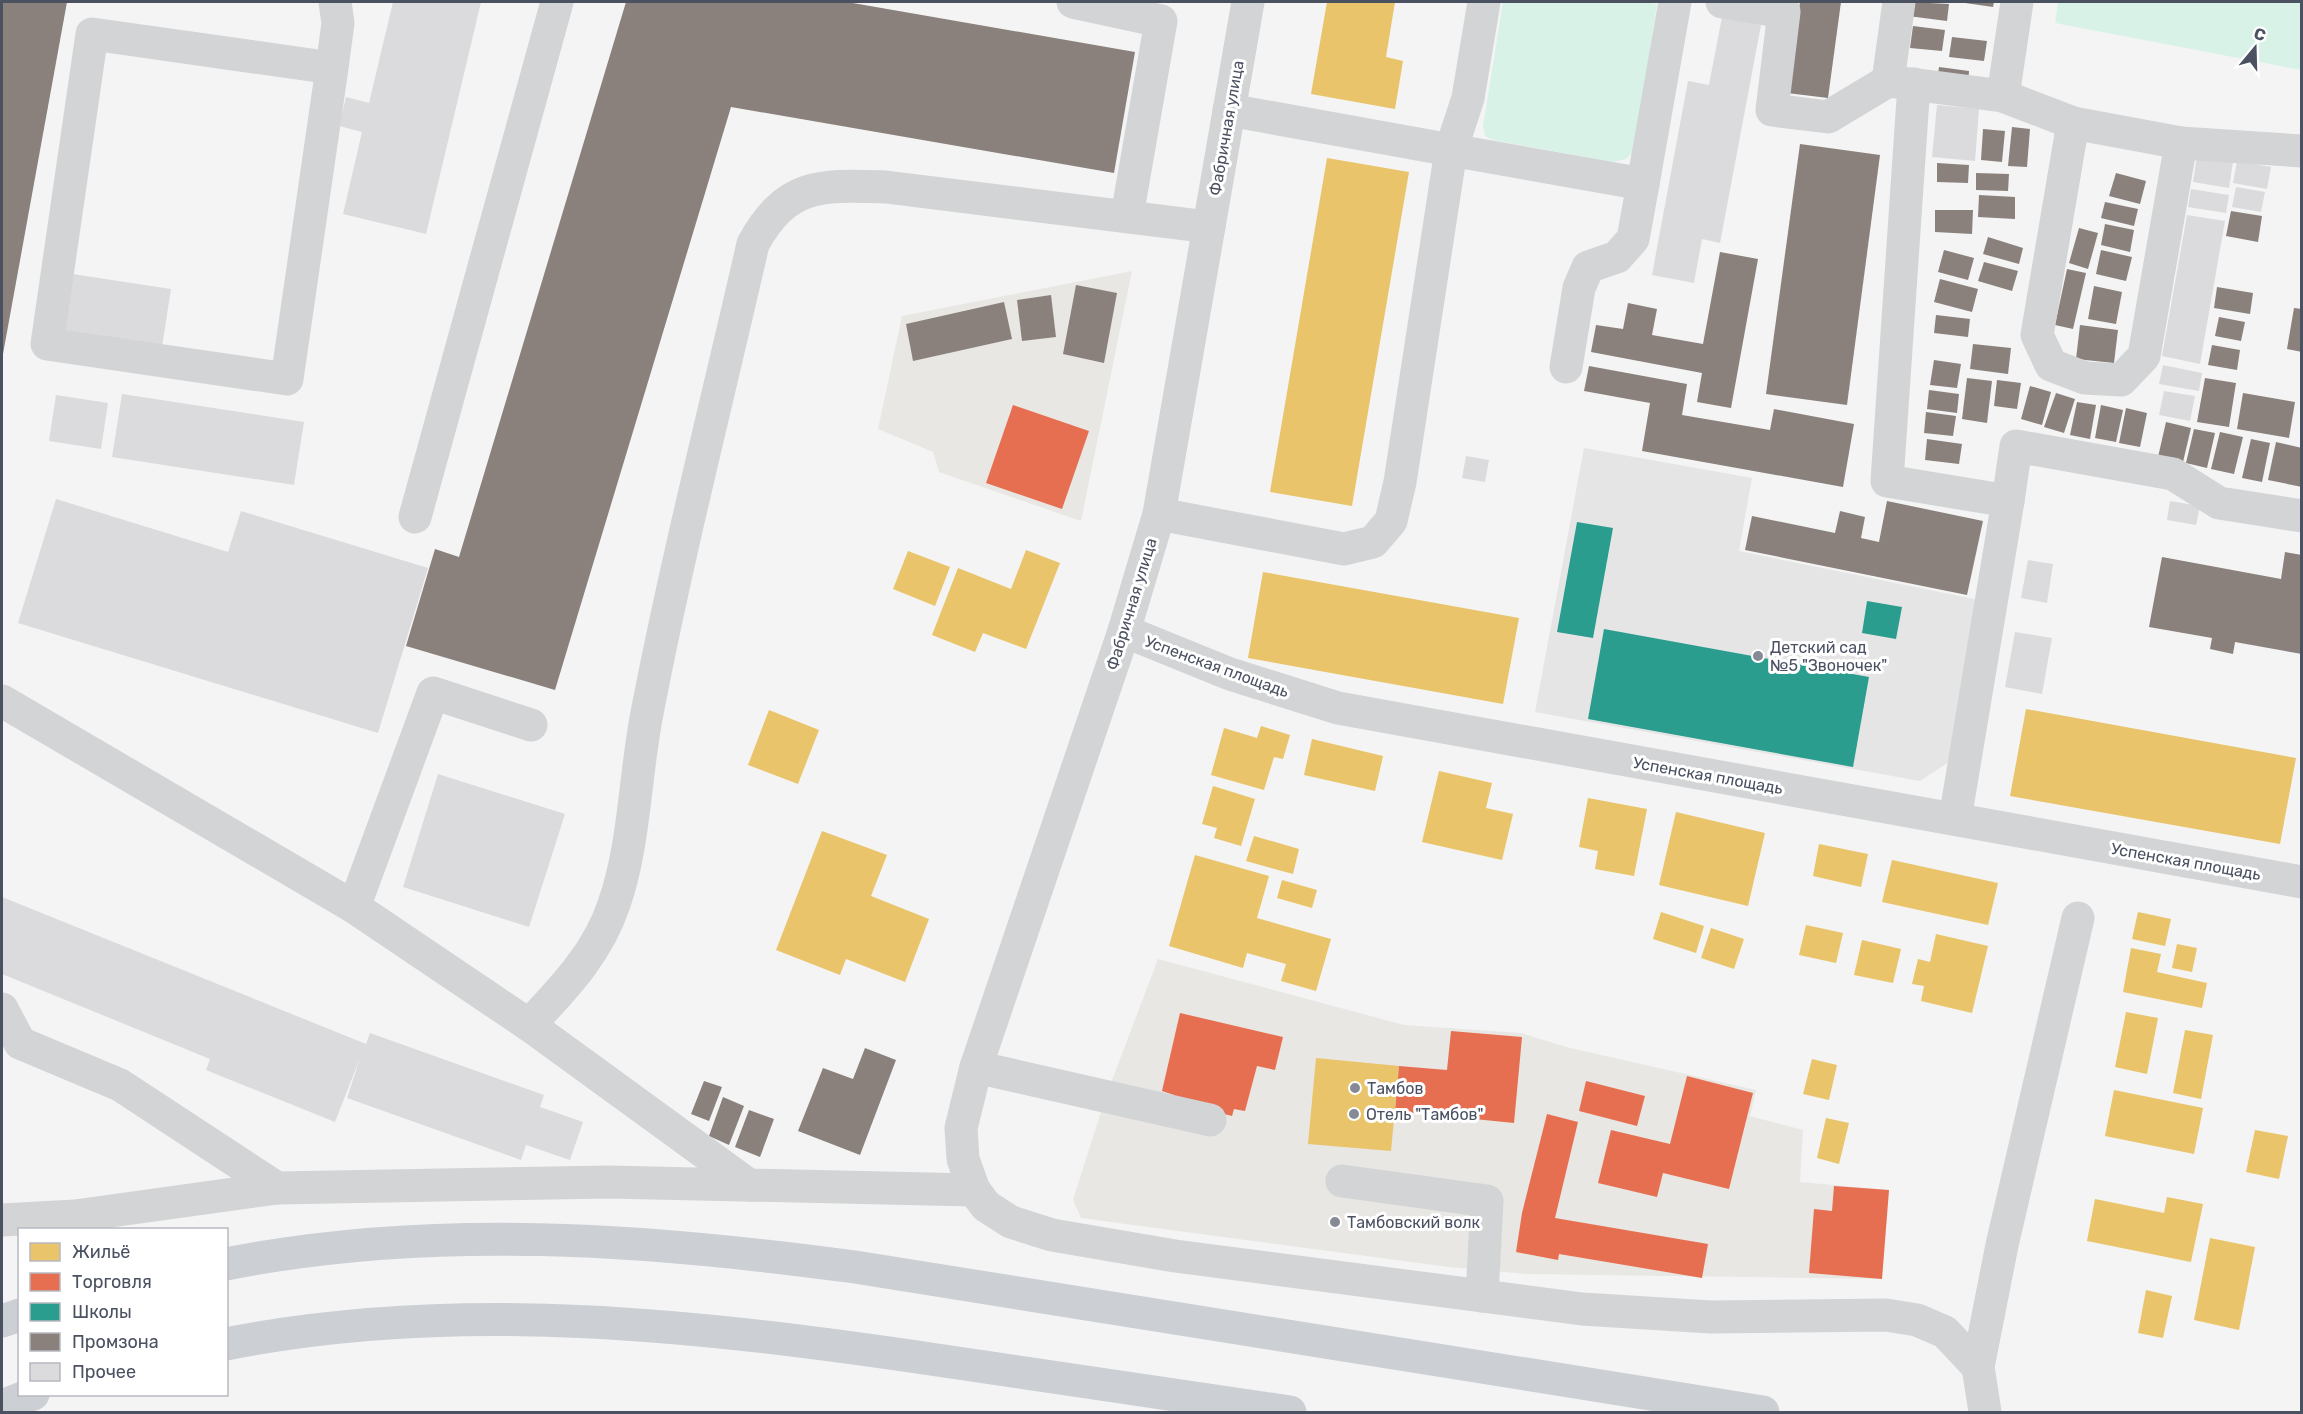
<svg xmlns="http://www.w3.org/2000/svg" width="2303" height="1414" font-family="Rubik,sans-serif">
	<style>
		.commercial { fill: #e8e7e3 }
		.education { fill: #e6e5e6 }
		.green { fill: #d8f2e7 }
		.homes { fill: #e9c46a }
		.shops { fill: #e76f51 }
		.schools { fill: #2a9d8f }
		.industry { fill: #8a817c }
		.building { fill: #dbdbdd }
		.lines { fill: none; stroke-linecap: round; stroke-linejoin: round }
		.minor { stroke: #d2d4d6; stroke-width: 33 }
		.major { stroke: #cccfd4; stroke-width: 33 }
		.poi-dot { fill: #868a94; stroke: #fff; stroke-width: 2 }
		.labels { text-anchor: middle; stroke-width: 6; stroke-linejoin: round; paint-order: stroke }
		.street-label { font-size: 16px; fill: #4a5161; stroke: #fff }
		.poi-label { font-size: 16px; fill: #4a5161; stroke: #fff; text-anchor: start }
	</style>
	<rect width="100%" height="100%" fill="#f4f4f4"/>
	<g class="commercial">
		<polygon points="1132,271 1081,521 939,472 933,452 878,429 902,316"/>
		<polygon points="1158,959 1404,1025 1521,1033 1566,1047 1756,1090 1750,1116 1803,1130 1800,1182 1889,1190 1882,1279 1526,1274 1449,1267 1081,1218 1073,1200 1106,1096"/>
	</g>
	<polygon class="education" points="1584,448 1752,478 1739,551 1979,600 1952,760 1920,781 1535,712"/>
	<g class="green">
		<polygon points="1503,2 1643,2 1657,4 1635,150 1626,159 1613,162 1493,140 1485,136 1483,126"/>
		<polygon points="2058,2 2301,2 2301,70 2055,23"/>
	</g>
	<g class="homes">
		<polygon points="1327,2 1395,2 1386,57 1403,61 1395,109 1311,94"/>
		<polygon points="1327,158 1409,172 1352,506 1270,492"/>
		<polygon points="1026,550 1060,563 1026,649 983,633 975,652 932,635 958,568 1011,589"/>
		<polygon points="908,551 950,567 935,606 893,589"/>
		<polygon points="1263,572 1519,618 1503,704 1248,658"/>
		<polygon points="2026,709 2296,758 2280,844 2010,796"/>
		<polygon points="769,710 819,730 798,784 748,765"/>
		<polygon points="1261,726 1290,735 1283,759 1274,757 1264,790 1211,775 1224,728 1257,738"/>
		<polygon points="1312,739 1383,756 1375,791 1304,775"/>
		<polygon points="1439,771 1492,783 1486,808 1513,814 1502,860 1422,842"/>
		<polygon points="1213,786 1255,799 1241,846 1214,838 1217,828 1202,824"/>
		<polygon points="1588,798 1647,809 1634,876 1595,869 1598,851 1579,847"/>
		<polygon points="1676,812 1765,833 1748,906 1659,885"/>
		<polygon points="822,831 887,855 871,896 929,919 905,982 846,959 840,975 776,950"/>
		<polygon points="1254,836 1299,849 1293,874 1246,861"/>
		<polygon points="1819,844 1868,854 1861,887 1813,876"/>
		<polygon points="1195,855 1269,876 1257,918 1331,939 1316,991 1281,981 1286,964 1247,953 1243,968 1169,946"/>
		<polygon points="1892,860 1998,883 1988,925 1882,902"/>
		<polygon points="1282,880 1317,890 1312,908 1277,898"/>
		<polygon points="1661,912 1704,926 1696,953 1653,939"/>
		<polygon points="2138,912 2171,919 2165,946 2132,939"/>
		<polygon points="1806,925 1843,933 1836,963 1799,955"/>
		<polygon points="1711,928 1744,939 1734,969 1701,958"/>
		<polygon points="1936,934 1988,946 1972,1013 1921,1001 1924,986 1912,984 1918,959 1930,962"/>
		<polygon points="1862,940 1901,949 1893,983 1854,975"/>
		<polygon points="2177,944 2197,948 2192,972 2172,968"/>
		<polygon points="2131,948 2161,954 2157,972 2207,983 2202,1008 2123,992"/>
		<polygon points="2126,1012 2158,1018 2147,1074 2115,1067"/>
		<polygon points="2185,1030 2213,1035 2201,1099 2173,1093"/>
		<polygon points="1316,1058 1399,1066 1391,1151 1308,1144"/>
		<polygon points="1812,1059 1837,1065 1829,1100 1803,1094"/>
		<polygon points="2114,1090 2203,1108 2194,1154 2105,1136"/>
		<polygon points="1826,1118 1849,1123 1839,1164 1817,1158"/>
		<polygon points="2255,1130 2288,1136 2279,1179 2246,1172"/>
		<polygon points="2167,1197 2203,1204 2191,1262 2087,1241 2095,1199 2164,1213"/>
		<polygon points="2210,1238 2255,1247 2239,1330 2194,1320"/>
		<polygon points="2146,1290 2172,1296 2163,1338 2138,1333"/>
	</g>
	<g class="shops">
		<polygon points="1013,405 1089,431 1062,509 986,483"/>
		<polygon points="1180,1013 1283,1037 1275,1070 1257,1066 1245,1111 1234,1109 1232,1116 1172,1101 1174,1095 1162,1091"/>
		<polygon points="1451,1031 1522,1037 1514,1123 1395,1111 1399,1066 1447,1070"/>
		<polygon points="1687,1076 1753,1093 1729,1189 1663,1173 1657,1197 1598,1183 1611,1130 1670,1144"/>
		<polygon points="1586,1081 1645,1096 1637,1126 1579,1111"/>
		<polygon points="1547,1114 1578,1122 1555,1218 1708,1244 1702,1278 1559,1254 1558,1260 1516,1252 1522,1213"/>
		<polygon points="1834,1186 1889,1190 1882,1279 1809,1273 1814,1209 1832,1211"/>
	</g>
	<g class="schools">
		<polygon points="1577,522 1613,528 1593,638 1557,632"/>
		<polygon points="1867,601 1902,607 1896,639 1862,633"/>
		<polygon points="1604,629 1869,677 1853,767 1588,719"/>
	</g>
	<g class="industry">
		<polygon points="2,2 67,2 3,354 2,353"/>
		<polygon points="626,2 847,2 1135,52 1114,173 731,107 555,690 406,646 435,549 459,557"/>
		<polygon points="1800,2 1841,2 1828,98 1787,93"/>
		<polygon points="1909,2 1949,4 1947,21 1908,16"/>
		<polygon points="1958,2 1994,2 1993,7"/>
		<polygon points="1913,26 1945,30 1942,51 1910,48"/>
		<polygon points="1952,37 1987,41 1984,61 1949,57"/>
		<polygon points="1939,67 1969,71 1968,85 1937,81"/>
		<polygon points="2012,127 2030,129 2027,167 2008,166"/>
		<polygon points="1983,129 2005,131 2002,162 1981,160"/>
		<polygon points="1800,144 1880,155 1847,405 1766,394"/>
		<polygon points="1937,163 1969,165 1968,183 1937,182"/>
		<polygon points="1976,173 2009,174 2008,191 1976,190"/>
		<polygon points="2116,173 2146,181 2140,204 2109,196"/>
		<polygon points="1979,195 2015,197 2015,219 1978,217"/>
		<polygon points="2105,202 2138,209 2134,226 2101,218"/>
		<polygon points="1935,210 1973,210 1972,234 1935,232"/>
		<polygon points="2231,211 2262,216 2258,242 2226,236"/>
		<polygon points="2105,224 2134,230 2130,252 2101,245"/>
		<polygon points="2079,228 2098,233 2088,269 2069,263"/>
		<polygon points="1988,237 2023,248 2019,264 1983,254"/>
		<polygon points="1944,250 1974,258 1968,280 1938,272"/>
		<polygon points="2101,250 2132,257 2126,281 2096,274"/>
		<polygon points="1720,252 1758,259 1731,408 1697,402 1702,373 1591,352 1596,325 1623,329 1628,303 1657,309 1652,335 1703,344"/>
		<polygon points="1984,262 2018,271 2012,291 1978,281"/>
		<polygon points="2067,269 2086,273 2073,329 2055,325"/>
		<polygon points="1940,279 1978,289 1972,312 1934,302"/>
		<polygon points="1076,285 1117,293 1104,363 1063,354"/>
		<polygon points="2094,286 2122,292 2116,324 2088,319"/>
		<polygon points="2217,287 2253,293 2250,314 2214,308"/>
		<polygon points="1051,295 1056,337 1022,341 1017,300"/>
		<polygon points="1004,302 1012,339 913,361 906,324"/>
		<polygon points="2294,308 2302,309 2302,352 2287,349"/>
		<polygon points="1936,315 1970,319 1968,337 1934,333"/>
		<polygon points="2219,317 2245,322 2241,341 2215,336"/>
		<polygon points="2080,325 2118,330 2114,363 2076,359"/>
		<polygon points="1973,344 2011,348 2008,374 1970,369"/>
		<polygon points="2212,345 2240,350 2237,370 2208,365"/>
		<polygon points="1934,360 1961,364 1957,388 1930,385"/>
		<polygon points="1589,366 1687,384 1682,415 1770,430 1774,409 1854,424 1843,487 1642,451 1650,403 1584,391"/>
		<polygon points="1967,378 1992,381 1987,423 1962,419"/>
		<polygon points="2205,378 2236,383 2229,427 2197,422"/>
		<polygon points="1997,380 2021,383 2017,409 1994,406"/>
		<polygon points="2030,386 2051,392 2042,425 2021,419"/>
		<polygon points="1929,390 1959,394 1957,413 1927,409"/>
		<polygon points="2056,393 2075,399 2064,433 2044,427"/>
		<polygon points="2243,393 2295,402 2289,438 2237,429"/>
		<polygon points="2077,402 2096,405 2090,439 2070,435"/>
		<polygon points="2101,405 2123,410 2116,442 2095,438"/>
		<polygon points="2126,408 2147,413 2140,447 2119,443"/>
		<polygon points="1926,412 1956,416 1953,436 1924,433"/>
		<polygon points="2166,422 2191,428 2183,462 2158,457"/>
		<polygon points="2194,429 2215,433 2207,468 2186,463"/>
		<polygon points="2220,432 2243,437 2234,474 2211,469"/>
		<polygon points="1927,439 1962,444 1959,464 1925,460"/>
		<polygon points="2251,439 2270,443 2262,482 2242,478"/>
		<polygon points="2276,442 2302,448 2302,487 2268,480"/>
		<polygon points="1887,501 1983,521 1967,595 1745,550 1752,516 1835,533 1840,511 1865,517 1861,538 1879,542"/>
		<polygon points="2285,552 2302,555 2302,654 2235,642 2233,654 2210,649 2212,638 2149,627 2162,557 2281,579"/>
		<polygon points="865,1048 896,1060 860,1155 798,1131 823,1068 853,1079"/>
		<polygon points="704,1081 722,1087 709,1121 691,1114"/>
		<polygon points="723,1097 744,1106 729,1145 709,1136"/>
		<polygon points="749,1110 774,1119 760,1157 735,1147"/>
	</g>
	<g class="building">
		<polygon points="393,2 481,2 426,234 343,214 362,132 339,126 346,97 369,103"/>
		<polygon points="1722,17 1761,25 1720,243 1702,239 1694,283 1652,275 1688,81 1709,85"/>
		<polygon points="1937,105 1979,109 1975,161 1932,157"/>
		<polygon points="2197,156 2233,162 2229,188 2193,182"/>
		<polygon points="2237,161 2271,167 2267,189 2233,183"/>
		<polygon points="2236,187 2265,192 2261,212 2232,207"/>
		<polygon points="2191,189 2229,195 2226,213 2188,207"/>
		<polygon points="2187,215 2225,221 2200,364 2162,356"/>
		<polygon points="66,273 171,289 162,347 57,331"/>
		<polygon points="2163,365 2202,373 2199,391 2159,384"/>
		<polygon points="2164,391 2195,396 2190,421 2159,415"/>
		<polygon points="122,394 304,422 294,485 112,457"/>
		<polygon points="56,395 108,403 101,449 49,441"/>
		<polygon points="1466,456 1489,460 1485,482 1462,478"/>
		<polygon points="56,499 228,552 241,511 428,568 378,733 18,623"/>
		<polygon points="2170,501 2200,506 2196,525 2167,520"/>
		<polygon points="2028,560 2053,564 2047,603 2021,598"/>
		<polygon points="2015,632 2052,638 2042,694 2005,687"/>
		<polygon points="438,774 565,814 529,927 403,887"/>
		<polygon points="2,897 366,1044 370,1033 544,1095 540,1107 583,1122 570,1160 526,1145 521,1160 347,1098 360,1058 335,1122 206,1070 210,1059 2,974"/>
	</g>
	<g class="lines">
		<g class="minor">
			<polyline points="1073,2 1161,21 1127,216"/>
			<polyline points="1248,2 1159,514 1124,631 976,1067 961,1128 963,1159 974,1190 986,1206 1011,1222 1052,1235 1175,1256 1582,1309 1711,1317 1886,1315 1917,1320 1945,1332 1978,1367"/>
			<polyline points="1484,2 1468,98 1451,150 1643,184 1675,2"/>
			<polyline points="1722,2 1784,12 1772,110 1828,117 1888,81 2003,96 2073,123 2181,143 2302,151"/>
			<polyline points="332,68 92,34 47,344 287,379 332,68 338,23 335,2"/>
			<polyline points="1888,81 1899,2"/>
			<polyline points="1914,84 1887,481 2008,501 1955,819"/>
			<polyline points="2003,96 2017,2"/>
			<polyline points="2073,123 2037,335 2051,365 2085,378 2121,380 2144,356 2181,143"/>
			<polyline points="1566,367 1579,288 1588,267 1617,257 1633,239 1643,184"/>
			<polyline points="2008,501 2016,446 2173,474 2219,503 2302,516"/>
			<polyline points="1159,514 1344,549 1373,542 1391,521 1400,482 1451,150 1229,110"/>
			<polyline points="415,517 557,2"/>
			<polyline points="1124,631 1230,674 1338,708 2302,882"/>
			<path d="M2 701 354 907 529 1025C563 989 598 953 614 904 635 845 635 770 648 708 678 553 718 398 753 244 787 182 821 185 886 187L1209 227"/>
			<polyline points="354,907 433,693 531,725"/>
			<polyline points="2,1009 20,1043 120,1085 277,1188 608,1182 974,1190"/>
			<polyline points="529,1025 749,1185"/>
			<polyline points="976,1067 1210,1120"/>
			<polyline points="1342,1181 1487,1201 1482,1296"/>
			<polyline points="2,1220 75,1216 277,1188"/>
			<polyline points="1985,1412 1978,1367 2002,1245 2078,918"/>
		</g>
		<g class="major">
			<path d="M226 1264C433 1223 647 1239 855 1267L1763 1412"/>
			<polyline points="2,1321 20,1315"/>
			<path d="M226 1344C465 1297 706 1326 944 1361 1059 1378 1175 1395 1290 1412"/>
			<polyline points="2,1406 33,1394"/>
		</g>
	</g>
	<g class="poi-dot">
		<circle cx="1758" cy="656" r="6"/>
		<circle cx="1355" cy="1088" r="6"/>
		<circle cx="1354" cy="1114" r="6"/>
		<circle cx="1335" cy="1222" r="6"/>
	</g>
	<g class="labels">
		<g class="street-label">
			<text transform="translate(1226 128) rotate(-80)" y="6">Фабричная улица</text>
			<text transform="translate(1131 604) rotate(-73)" y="6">Фабричная улица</text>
			<text transform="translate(1217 666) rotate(20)" y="6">Успенская площадь</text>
			<text transform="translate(1708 775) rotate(10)" y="6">Успенская площадь</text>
			<text transform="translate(2186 861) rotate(10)" y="6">Успенская площадь</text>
		</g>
		<g class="poi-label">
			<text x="1770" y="653">Детский сад<tspan x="1770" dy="18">№5 "Звоночек"</tspan></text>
			<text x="1367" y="1094">Тамбов</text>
			<text x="1366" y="1120">Отель "Тамбов"</text>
			<text x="1347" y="1228">Тамбовский волк</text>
		</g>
	</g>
	<rect width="2303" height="1414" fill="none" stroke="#4a5161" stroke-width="6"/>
	<rect x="18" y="1228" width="210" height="168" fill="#ffffff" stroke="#b7b9c0" stroke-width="1.5"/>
	<rect x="30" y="1243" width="30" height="18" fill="#e9c46a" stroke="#b7b9c0" stroke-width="1.5"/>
	<text x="72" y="1258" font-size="18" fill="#4a5161">Жильё</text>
	<rect x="30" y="1273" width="30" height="18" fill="#e76f51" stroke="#b7b9c0" stroke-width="1.5"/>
	<text x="72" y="1288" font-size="18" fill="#4a5161">Торговля</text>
	<rect x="30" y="1303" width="30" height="18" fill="#2a9d8f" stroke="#b7b9c0" stroke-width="1.5"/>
	<text x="72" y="1318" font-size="18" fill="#4a5161">Школы</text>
	<rect x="30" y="1333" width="30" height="18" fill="#8a817c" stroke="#b7b9c0" stroke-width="1.5"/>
	<text x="72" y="1348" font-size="18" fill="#4a5161">Промзона</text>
	<rect x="30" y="1363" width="30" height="18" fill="#dbdbdd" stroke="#b7b9c0" stroke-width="1.5"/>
	<text x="72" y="1378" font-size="18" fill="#4a5161">Прочее</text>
	<g transform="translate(2255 48) rotate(19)" stroke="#ffffff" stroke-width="4.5" paint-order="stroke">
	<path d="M0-4.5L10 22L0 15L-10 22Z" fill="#4a5161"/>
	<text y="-9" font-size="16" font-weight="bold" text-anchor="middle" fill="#4a5161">С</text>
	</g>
</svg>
